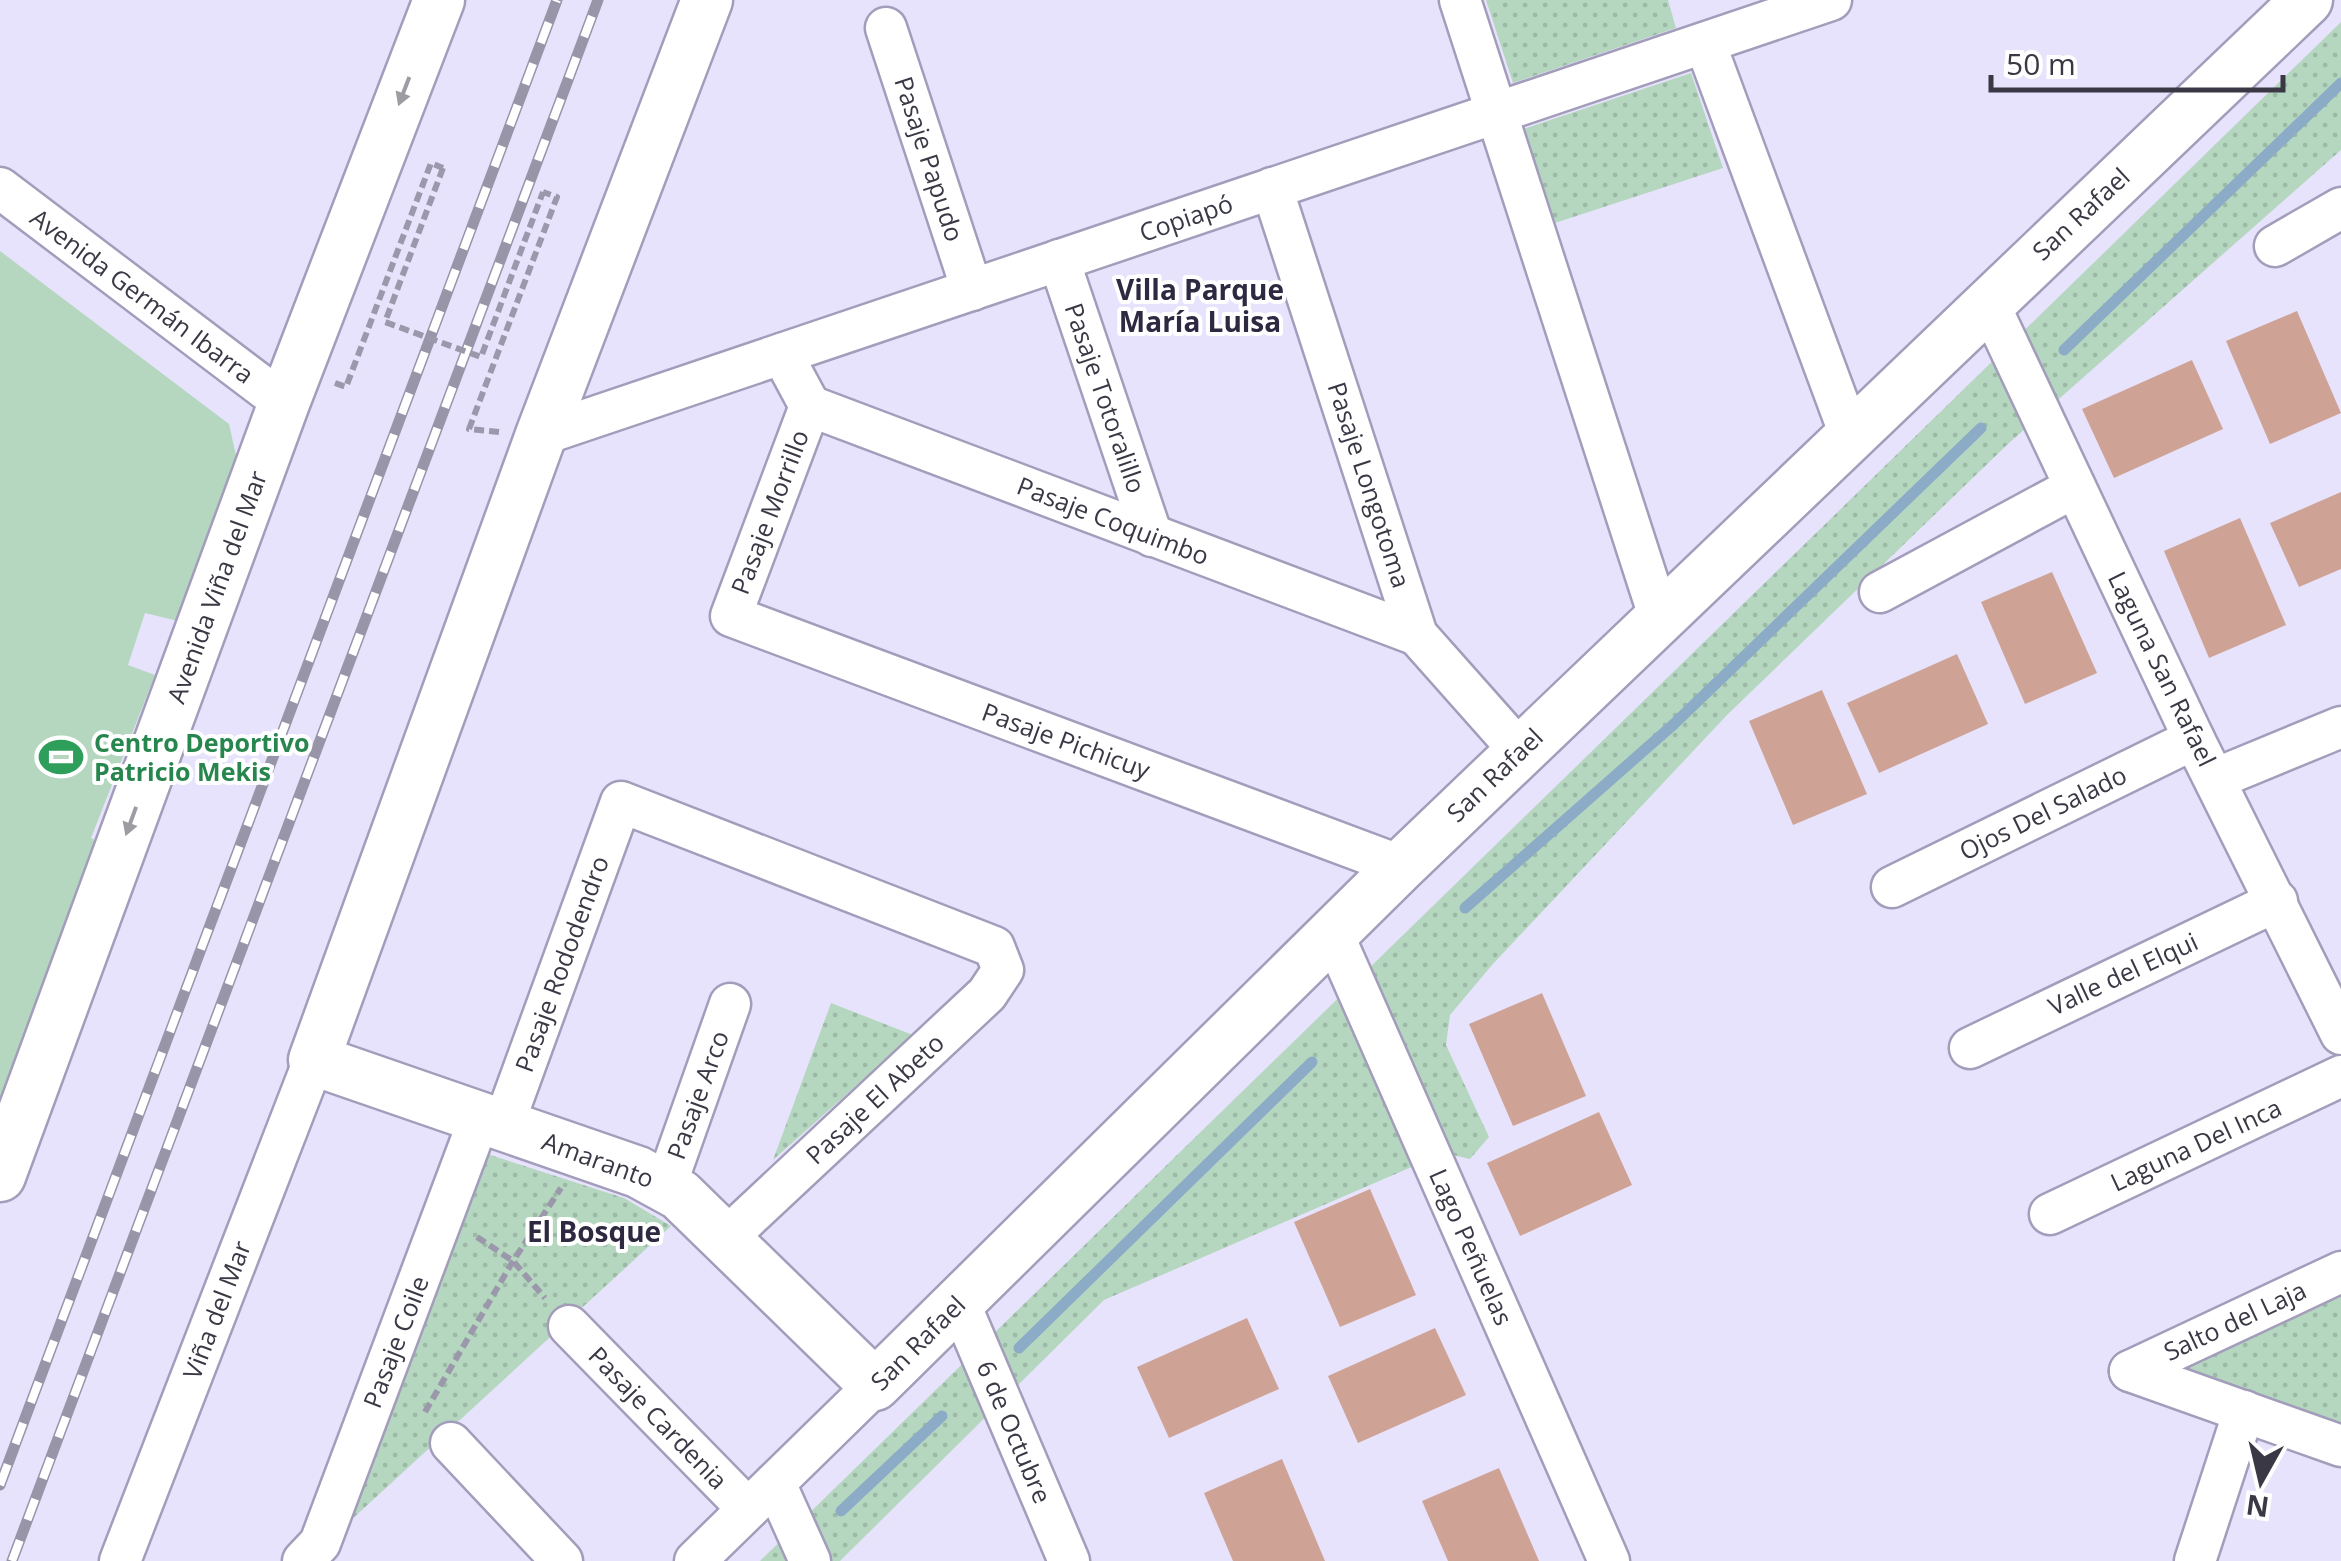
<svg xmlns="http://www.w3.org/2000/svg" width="2341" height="1561" font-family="'Open Sans',sans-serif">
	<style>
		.grass { fill: url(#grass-dots) }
		.garden { fill: #b5d7bf }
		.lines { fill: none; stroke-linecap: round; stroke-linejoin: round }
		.stream { stroke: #8babc7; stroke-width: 11 }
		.building { fill: #cea396 }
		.minor-casing { stroke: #a39dbb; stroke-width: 45 }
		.tertiary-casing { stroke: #a39dbb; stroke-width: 55 }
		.path { stroke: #9b98ac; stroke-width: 6; stroke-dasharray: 10 5; stroke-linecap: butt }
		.minor { stroke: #fff; stroke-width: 40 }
		.tertiary { stroke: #fff; stroke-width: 50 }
		.rail-casing { stroke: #9895a8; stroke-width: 11 }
		.rail { stroke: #fff; stroke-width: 8; stroke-dasharray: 22; stroke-linecap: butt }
		.path-bridge { stroke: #9b98ac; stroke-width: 6; stroke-dasharray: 10 5; stroke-linecap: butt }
		.oneway { fill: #9c9ca2 }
		.labels { text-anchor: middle; stroke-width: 8; stroke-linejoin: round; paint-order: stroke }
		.street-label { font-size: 25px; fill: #3a3844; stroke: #fff }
		.leisure-label { font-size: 25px; font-weight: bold; fill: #27864d; stroke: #fff; text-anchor: start }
		.neighbourhood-label { font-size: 28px; font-weight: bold; fill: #2e2941; stroke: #fff }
	</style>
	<defs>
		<pattern id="grass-dots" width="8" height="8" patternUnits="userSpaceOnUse" patternTransform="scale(2.5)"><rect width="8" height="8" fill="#b5d7bf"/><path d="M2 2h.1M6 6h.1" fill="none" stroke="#9cb9a5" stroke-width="1.8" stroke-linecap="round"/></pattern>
	</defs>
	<rect width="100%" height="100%" fill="#e8e3fd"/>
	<g class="grass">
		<polygon points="1486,0 1668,0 1676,28 1513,83"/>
		<polygon points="2341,22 2341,150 2009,443 1727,715 1492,965 1450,1015 1446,1045 1489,1137 1470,1159 1444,1153 1104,1300 840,1561 760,1561"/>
		<polygon points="1691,73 1723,168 1555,223 1523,129"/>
		<polygon points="831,1003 913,1035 773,1160"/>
		<polygon points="484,1153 624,1198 671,1226 350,1521"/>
		<polygon points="2341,1283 2341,1435 2192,1379 2184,1368 2189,1357"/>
	</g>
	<polygon class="garden" points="0,251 229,424 237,460 178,621 145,613 128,665 155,675 91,838 99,842 0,1100"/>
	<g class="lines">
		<g class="stream">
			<polyline points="2064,350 2341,83"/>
			<polyline points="1465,908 1674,724 1981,428"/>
			<polyline points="1019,1348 1312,1062"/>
			<polyline points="841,1511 942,1416"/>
		</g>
	</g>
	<g class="building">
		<polygon points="2297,311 2341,413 2270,444 2226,341"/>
		<polygon points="2192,360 2223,429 2114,478 2082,409"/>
		<polygon points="2341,492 2341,569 2299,587 2270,523"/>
		<polygon points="2240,518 2286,625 2209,658 2164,551"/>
		<polygon points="2052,572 2097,673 2025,704 1981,602"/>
		<polygon points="1957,654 1988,724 1879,773 1847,703"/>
		<polygon points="1822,690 1867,794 1793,825 1749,721"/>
		<polygon points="1542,993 1586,1096 1513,1126 1469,1024"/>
		<polygon points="1599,1112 1632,1185 1520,1236 1487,1163"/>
		<polygon points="1370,1189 1416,1295 1340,1327 1294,1222"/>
		<polygon points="1247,1318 1279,1389 1169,1438 1137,1367"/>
		<polygon points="1435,1328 1466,1395 1358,1443 1328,1376"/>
		<polygon points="1282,1459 1325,1561 1233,1561 1204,1493"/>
		<polygon points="1499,1468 1539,1561 1448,1561 1422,1501"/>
	</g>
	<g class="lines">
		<g class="minor-casing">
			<g id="minor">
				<polyline points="1460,0 1659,616"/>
				<polyline points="886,28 972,290"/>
				<polyline points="1705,43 1850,435"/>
				<polyline points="0,188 284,403"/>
				<polyline points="1272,188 1417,635 1520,751"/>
				<polyline points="2275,246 2341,208"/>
				<polyline points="1059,260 1152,536"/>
				<polyline points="1988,302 2194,739 2341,1034"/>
				<polyline points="782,354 810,406 731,616 1401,866"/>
				<polyline points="810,406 1417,635"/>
				<polyline points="541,435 1831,0"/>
				<polyline points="1880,592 2075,487"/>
				<polyline points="2215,779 2341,727"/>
				<polyline points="1892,887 2194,739"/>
				<polyline points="1333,934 1609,1561"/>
				<polyline points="1970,1048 2277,901"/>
				<polyline points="503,1126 621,802 994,947 1003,970 987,994 724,1240"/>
				<polyline points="666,1185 730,1004"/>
				<polyline points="2050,1214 2341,1076"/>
				<polyline points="959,1302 1069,1561"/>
				<polyline points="569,1326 748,1509"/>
				<polyline points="2130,1371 2341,1272"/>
				<polyline points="2130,1371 2341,1446"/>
				<polyline points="451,1443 562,1561"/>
				<polyline points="775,1483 810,1561"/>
				<polyline points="120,1561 314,1060"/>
				<polyline points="303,1561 320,1543 480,1117"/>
				<polyline points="695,1561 875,1385"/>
				<polyline points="2195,1561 2244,1411"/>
			</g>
		</g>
		<g class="tertiary-casing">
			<g id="tertiary">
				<polyline points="707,0 541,435 314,1060 638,1172 680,1195 875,1385 1401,866 2307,0"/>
				<polyline points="0,1176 284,403 439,0"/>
			</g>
		</g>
		<g class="path">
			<polyline points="335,383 346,387 431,163 443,168"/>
			<polyline points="499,432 469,429 557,197 543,192"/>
			<polyline points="477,1237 513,1261 545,1298"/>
			<polyline points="425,1412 513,1261 561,1188"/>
		</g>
		<use href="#minor" class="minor"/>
		<use href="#tertiary" class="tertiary"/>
		<g class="rail-casing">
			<g id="rail">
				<polyline points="0,1485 557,0"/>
				<polyline points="12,1561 598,0"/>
			</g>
		</g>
		<use href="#rail" class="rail"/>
		<polyline class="path-bridge" points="443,168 385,322 481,357 543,192"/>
	</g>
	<defs><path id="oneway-solid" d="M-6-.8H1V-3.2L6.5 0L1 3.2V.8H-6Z" transform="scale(2.5)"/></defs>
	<g class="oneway">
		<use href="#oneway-solid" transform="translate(404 91) rotate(111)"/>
		<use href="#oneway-solid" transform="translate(131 821) rotate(110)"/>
	</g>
	<defs>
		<g id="stadium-bare" transform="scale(3.45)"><path d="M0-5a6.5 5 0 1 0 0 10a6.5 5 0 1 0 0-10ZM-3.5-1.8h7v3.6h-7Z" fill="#2e9e5b" stroke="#fff" stroke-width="2.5" paint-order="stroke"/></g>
	</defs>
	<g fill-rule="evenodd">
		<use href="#stadium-bare" x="61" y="757"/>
	</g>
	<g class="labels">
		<g class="street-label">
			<text transform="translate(929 159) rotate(72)" y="9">Pasaje Papudo</text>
			<text transform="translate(2081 214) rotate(-43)" y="9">San Rafael</text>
			<text transform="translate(1186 218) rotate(-19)" y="9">Copiapó</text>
			<text transform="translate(142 296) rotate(37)" y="9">Avenida Germán Ibarra</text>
			<text transform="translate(1105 398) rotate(71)" y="9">Pasaje Totoralillo</text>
			<text transform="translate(1369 485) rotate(72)" y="9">Pasaje Longotoma</text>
			<text transform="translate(770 512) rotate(-69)" y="9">Pasaje Morrillo</text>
			<text transform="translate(1113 521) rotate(21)" y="9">Pasaje Coquimbo</text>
			<text transform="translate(217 587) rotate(-70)" y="9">Avenida Viña del Mar</text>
			<text transform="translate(2162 669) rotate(64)" y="9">Laguna San Rafael</text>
			<text transform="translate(1066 741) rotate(20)" y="9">Pasaje Pichicuy</text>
			<text transform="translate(1495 775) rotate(-44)" y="9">San Rafael</text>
			<text transform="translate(2043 813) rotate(-26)" y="9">Ojos Del Salado</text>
			<text transform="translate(562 964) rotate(-70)" y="9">Pasaje Rododendro</text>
			<text transform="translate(2123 974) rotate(-25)" y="9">Valle del Elqui</text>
			<text transform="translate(698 1095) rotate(-70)" y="9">Pasaje Arco</text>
			<text transform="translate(875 1099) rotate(-43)" y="9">Pasaje El Abeto</text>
			<text transform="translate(2196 1145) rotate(-25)" y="9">Laguna Del Inca</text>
			<text transform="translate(598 1160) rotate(20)" y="9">Amaranto</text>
			<text transform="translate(1471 1247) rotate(66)" y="9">Lago Peñuelas</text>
			<text transform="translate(217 1310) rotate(-69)" y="9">Viña del Mar</text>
			<text transform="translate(2235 1321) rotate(-25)" y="9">Salto del Laja</text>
			<text transform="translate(396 1342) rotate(-69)" y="9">Pasaje Coile</text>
			<text transform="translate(918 1343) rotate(-45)" y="9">San Rafael</text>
			<text transform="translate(658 1418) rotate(46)" y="9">Pasaje Cardenia</text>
			<text transform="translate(1014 1432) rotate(67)" y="9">6 de Octubre</text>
		</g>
		<g class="leisure-label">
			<text x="94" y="752">Centro Deportivo<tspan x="94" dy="29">Patricio Mekis</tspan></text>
		</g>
		<g class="neighbourhood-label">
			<text x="1200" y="300">Villa Parque<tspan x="1200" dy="32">María Luisa</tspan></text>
			<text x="594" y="1242">El Bosque</text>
		</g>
	</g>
	<g transform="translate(2261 1481) rotate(188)" stroke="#ffffff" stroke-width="8" paint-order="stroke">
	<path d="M0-8L18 38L0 25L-18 38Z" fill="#3a3844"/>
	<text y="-15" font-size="28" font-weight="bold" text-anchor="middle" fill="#3a3844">N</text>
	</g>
	<path d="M1991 75v15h292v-15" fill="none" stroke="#3a3844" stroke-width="5"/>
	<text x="2006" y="75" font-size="30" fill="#3a3844" stroke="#ffffff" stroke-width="8" paint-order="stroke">50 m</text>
</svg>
